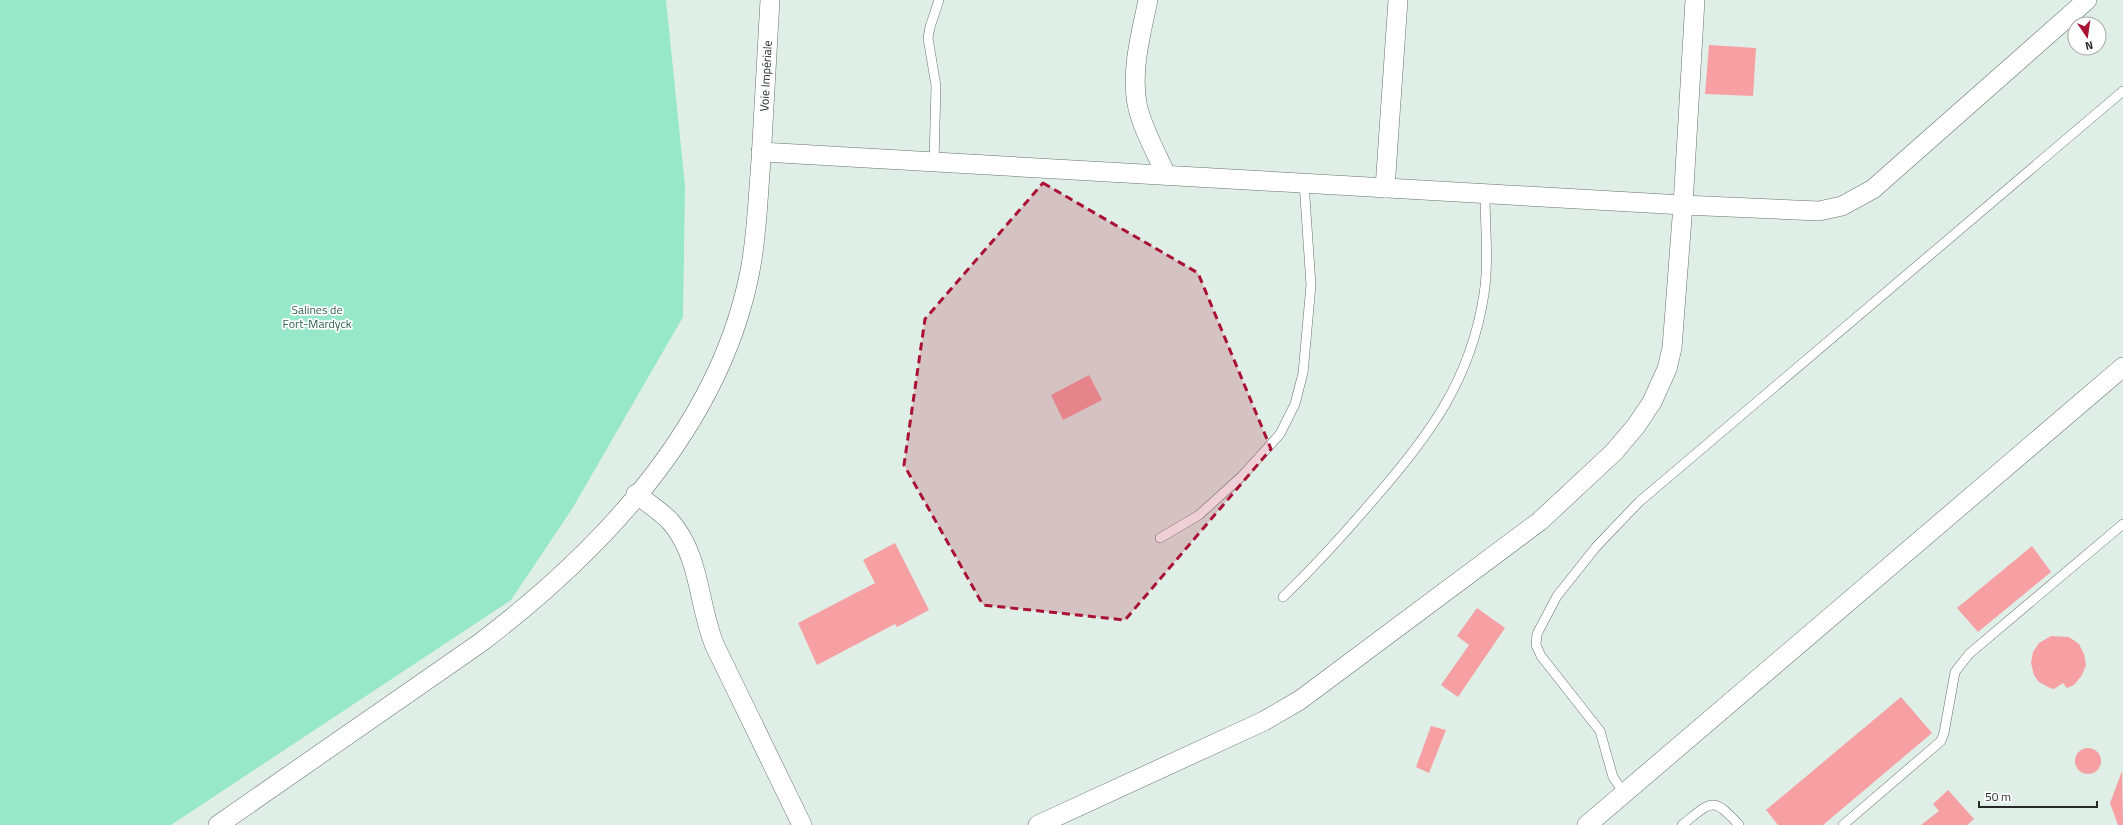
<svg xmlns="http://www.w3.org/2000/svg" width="2123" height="825" font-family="'Titillium Web',sans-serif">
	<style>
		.green { fill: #96e8c8 }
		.building { fill: #f6a0a3 }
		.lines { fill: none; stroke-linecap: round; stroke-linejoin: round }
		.service-casing { stroke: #66726d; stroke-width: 10 }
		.minor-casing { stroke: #66726d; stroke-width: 20 }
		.service { stroke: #fff; stroke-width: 9 }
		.minor { stroke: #fff; stroke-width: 19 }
		.marked { fill: #a91233; fill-opacity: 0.2; stroke: #a91233; stroke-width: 3; stroke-dasharray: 8 5; stroke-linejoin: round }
		.labels { text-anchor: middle; stroke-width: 3.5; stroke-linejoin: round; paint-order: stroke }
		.street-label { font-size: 12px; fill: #252a28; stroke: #fff }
		.park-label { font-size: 12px; fill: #2f6250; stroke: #fff }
	</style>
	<rect width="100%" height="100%" fill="#e0eee8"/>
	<polygon class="green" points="0,0 666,0 685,186 683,317 572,509 511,600 171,825 0,825"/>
	<g class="building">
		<polygon points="1709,45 1756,48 1753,96 1705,94"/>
		<polygon points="1089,375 1102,400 1063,420 1051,395"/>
		<polygon points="895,543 929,610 897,627 895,624 817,665 798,623 875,583 863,560"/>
		<polygon points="2032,546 2051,572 1978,632 1957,608"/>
		<polygon points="1477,608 1505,628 1458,697 1441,685 1469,645 1457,636"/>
		<polygon points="2051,636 2069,637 2079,644 2084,654 2086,665 2082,675 2074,685 2067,688 2063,683 2054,689 2050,688 2039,682 2034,675 2031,663 2033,652 2039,643"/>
		<polygon points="1901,697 1932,733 1823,825 1778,825 1766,810"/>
		<polygon points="1431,726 1446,730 1429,773 1416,767"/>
		<circle cx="2088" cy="761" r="13"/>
		<polygon points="2122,771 2123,825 2118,825 2110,803"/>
		<polygon points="1948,790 1974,819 1967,825 1921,825 1939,811 1933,804"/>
	</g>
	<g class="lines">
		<g class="service-casing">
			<g id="service">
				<polyline points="934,162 936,86 928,38 930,27 939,0"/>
				<polyline points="1160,538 1199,515 1242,476 1280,434 1295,404 1303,373 1311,285 1304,183"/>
				<path d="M1283 597C1315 566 1345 533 1374 499 1429 436 1471 380 1484 294 1489 262 1485 226 1485 194"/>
				<polyline points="1624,793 1613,777 1600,731 1541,656 1536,645 1537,634 1557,596 1596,547 1639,502 2123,91"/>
				<path d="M1682 825C1711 802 1712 795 1739 825"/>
				<polyline points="1843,825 1941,741 1944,733 1955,672 1969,654 2123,524"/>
			</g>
		</g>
		<g class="minor-casing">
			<g id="minor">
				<path d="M1148 0C1141 34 1131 69 1137 104 1142 128 1156 152 1166 175"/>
				<polyline points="761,152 1683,205 1819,211 1842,206 1873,189 2087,0"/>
				<polyline points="1385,188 1398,0"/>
				<path d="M636 494C648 503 660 511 670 521 701 556 698 606 715 646L802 825"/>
				<path d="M218 825 480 643C601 551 720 426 750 271 757 235 758 197 761 160 764 107 767 53 770 0"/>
				<polyline points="1038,825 1264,721 1300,700 1540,521 1614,452 1636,426 1652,402 1667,369 1672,348 1683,205 1695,0"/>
				<polyline points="1587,825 2123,367"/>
			</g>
		</g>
		<use href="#service" class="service"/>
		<use href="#minor" class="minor"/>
	</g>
	<path class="marked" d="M1043 183 1198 273 1271 449 1125 620 983 605 904 465 925 319Z"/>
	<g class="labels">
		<g class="street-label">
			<text transform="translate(766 76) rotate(-87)" y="4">Voie Impériale</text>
		</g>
		<g class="park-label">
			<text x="317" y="314">Salines de<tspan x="317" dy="14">Fort-Mardyck</tspan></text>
		</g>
	</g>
	<g transform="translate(2087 36) rotate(167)"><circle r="19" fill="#ffffff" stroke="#a8aaa9"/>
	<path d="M0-3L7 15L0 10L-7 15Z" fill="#a91233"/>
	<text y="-6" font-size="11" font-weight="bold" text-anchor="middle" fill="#252a28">N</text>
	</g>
	<path d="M1979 801v6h118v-6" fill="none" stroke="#252a28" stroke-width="2"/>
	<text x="1985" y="801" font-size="12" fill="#252a28" stroke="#ffffff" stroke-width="3" paint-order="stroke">50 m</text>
</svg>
